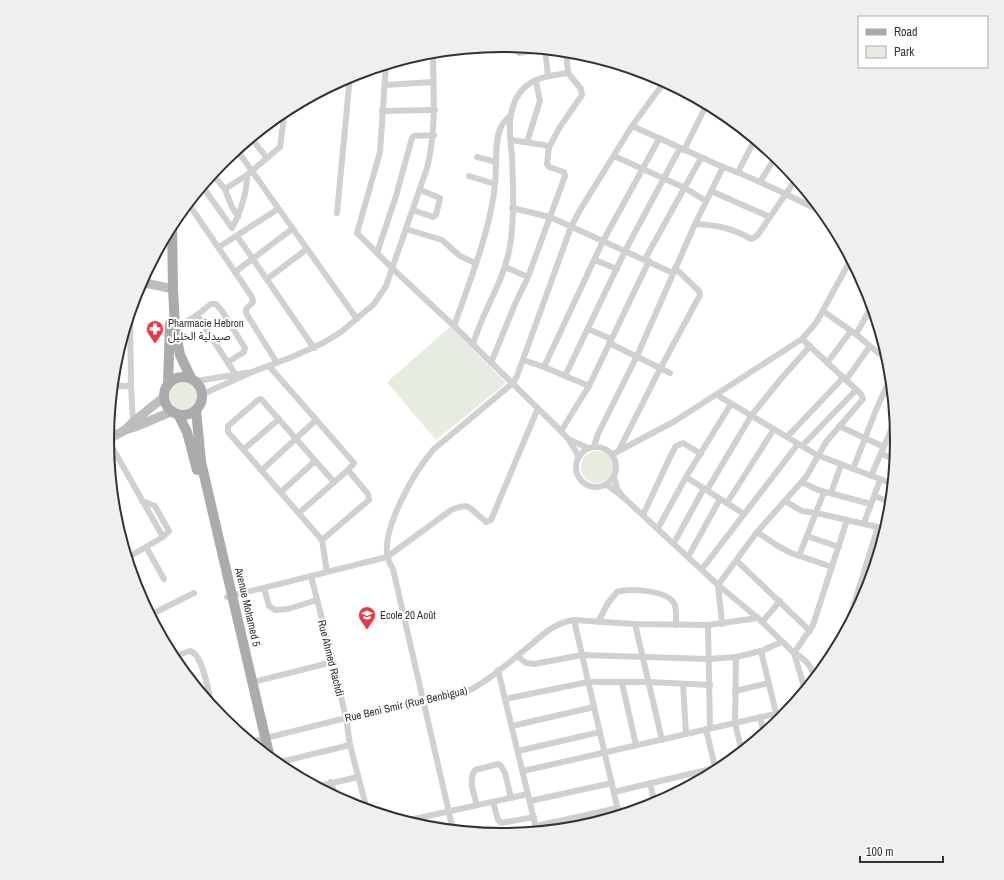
<svg xmlns="http://www.w3.org/2000/svg" width="1004" height="880" font-family="'Archivo Narrow','Noto Sans Arabic',sans-serif">
	<style>
		.green { fill: #e6ecdf }
		.lines { fill: none; stroke-linecap: round; stroke-linejoin: round }
		.street { stroke: #d0d0d0; stroke-width: 6 }
		.secondary { stroke: #bdbdbd; stroke-width: 9 }
		.primary { stroke: #ababab; stroke-width: 10 }
		.labels { text-anchor: middle; stroke-width: 4; stroke-linejoin: round; paint-order: stroke }
		.poi-label { font-size: 11px; fill: #333; stroke: #fff; text-anchor: start }
		.street-label { font-size: 11px; fill: #333; stroke: #fff }
		.rim { fill: none; stroke: #333; stroke-width: 2 }
	</style>
	<rect width="100%" height="100%" fill="#fff"/>
	<g class="green">
		<polygon points="450,327 506,383 436,440 387,382"/>
		<circle cx="184" cy="395" r="15"/>
		<circle cx="597" cy="467" r="16"/>
	</g>
	<g class="lines">
		<g class="street">
			<polyline points="516,46 516,49 519,53 546,49"/>
			<polyline points="545,49 548,76"/>
			<polyline points="386,64 380,152 357,233 393,269 454,326 561,431 569,440 579,457"/>
			<polyline points="385,85 433,82"/>
			<polyline points="382,111 435,110"/>
			<path d="M632 126 723 167C758 179 790 197 823 212"/>
			<polyline points="251,138 267,158"/>
			<polyline points="527,142 540,101 536,81"/>
			<polyline points="549,147 560,127 582,95 581,89 568,73 566,51"/>
			<polyline points="237,150 357,319"/>
			<polyline points="684,150 707,104"/>
			<polyline points="614,156 685,188 706,201"/>
			<polyline points="477,157 496,162"/>
			<polyline points="738,172 755,139"/>
			<polyline points="212,174 225,189 231,205 238,217"/>
			<polyline points="469,176 495,184"/>
			<polyline points="760,182 776,156"/>
			<polyline points="225,189 247,175 280,147 285,110"/>
			<path d="M205 190 232 228C241 211 247 195 247 175"/>
			<polyline points="711,191 770,217"/>
			<polyline points="188,203 252,297 253,302 246,309 246,313 277,363"/>
			<polyline points="512,208 550,217 673,273"/>
			<polyline points="413,210 433,217 436,215 440,198 420,190"/>
			<polyline points="337,213 350,76"/>
			<path d="M695 224C716 225 733 228 751 239L757 236 796 179"/>
			<polyline points="406,229 442,240 460,256 475,263"/>
			<polyline points="237,236 314,348"/>
			<polyline points="219,247 278,209"/>
			<polyline points="377,253 396,196 412,138 414,136 434,135"/>
			<polyline points="645,259 701,158"/>
			<polyline points="595,260 617,269"/>
			<polyline points="505,267 528,277"/>
			<polyline points="235,272 292,229"/>
			<polyline points="267,279 307,249"/>
			<polyline points="823,311 857,335 889,362"/>
			<polyline points="130,313 131,386 133,423"/>
			<polyline points="197,315 237,377"/>
			<path d="M454 326C469 283 491 229 495 184 497 169 494 140 501 127 503 122 507 119 511 115"/>
			<polyline points="588,329 611,339"/>
			<polyline points="173,330 197,315 211,304 216,304 222,311 245,348 244,352 228,362"/>
			<polyline points="856,334 872,306"/>
			<polyline points="609,343 670,373"/>
			<path d="M473 345C482 312 502 285 509 251 515 222 513 186 512 157 511 143 508 127 511 114 513 104 517 94 525 87 536 77 553 75 568 73"/>
			<polyline points="523,360 544,367 589,386"/>
			<polyline points="491,363 515,304 528,277 565,176 564,172 549,167 547,164 549,147 544,145 511,140"/>
			<polyline points="827,363 851,331"/>
			<polyline points="269,366 354,463 348,470 299,513"/>
			<polyline points="544,367 603,241 659,139"/>
			<path d="M252 372 292 357 323 343 341 332 374 304 386 286 427 168C437 129 433 92 433 52"/>
			<polyline points="565,376 625,251 680,148"/>
			<polyline points="846,380 870,346"/>
			<polyline points="196,381 252,372 203,394"/>
			<polyline points="112,386 131,386"/>
			<polyline points="717,395 817,455 893,484"/>
			<polyline points="839,426 884,447"/>
			<polyline points="561,431 589,386 649,261"/>
			<polyline points="787,437 843,378"/>
			<polyline points="108,440 163,537"/>
			<polyline points="570,440 588,448"/>
			<polyline points="594,446 598,434 637,356 695,224 723,167"/>
			<polyline points="802,446 856,390"/>
			<circle cx="596" cy="467" r="20"/>
			<polyline points="244,449 279,419"/>
			<polyline points="619,450 660,369 700,295 699,291 675,268"/>
			<polyline points="613,454 675,421 802,339 816,323 851,259"/>
			<polyline points="881,454 895,459"/>
			<polyline points="853,469 876,410 891,377"/>
			<polyline points="262,470 316,420"/>
			<polyline points="871,476 895,421"/>
			<polyline points="686,477 744,514"/>
			<polyline points="802,482 818,490 871,504"/>
			<polyline points="607,485 622,496 617,488 614,477"/>
			<polyline points="707,490 751,416 780,380 810,346"/>
			<polyline points="281,492 315,461"/>
			<polyline points="831,493 841,465"/>
			<polyline points="622,496 718,585 758,618 794,653 813,625 847,520"/>
			<polyline points="874,496 891,502"/>
			<polyline points="785,501 802,511 821,514 886,529"/>
			<polyline points="727,503 774,429"/>
			<polyline points="643,515 671,455 676,446 683,443 701,454"/>
			<polyline points="864,523 880,480"/>
			<polyline points="658,528 686,477 731,404"/>
			<polyline points="757,532 778,546 791,553 832,567"/>
			<polyline points="807,536 839,547"/>
			<polyline points="322,540 228,432 228,426 258,400 261,399 334,482"/>
			<polyline points="674,543 704,488"/>
			<polyline points="146,547 164,579"/>
			<polyline points="799,556 824,492"/>
			<polyline points="688,557 720,499"/>
			<polyline points="127,558 163,537 169,531 155,506 142,501"/>
			<polyline points="737,561 810,631"/>
			<polyline points="702,569 798,444"/>
			<polyline points="327,572 322,540 369,500 368,494 348,470"/>
			<polyline points="311,576 333,662 346,718 350,745 367,810"/>
			<polyline points="264,588 269,606 275,610 288,609 317,600"/>
			<path d="M227 597 387 557 451 510C471 501 469 509 484 520L486 522 491 520 538 408"/>
			<polyline points="150,615 194,593"/>
			<polyline points="574,620 619,815"/>
			<path d="M598 622 608 603 617 592C629 588 666 590 674 603 677 609 676 618 676 625"/>
			<polyline points="762,622 780,601"/>
			<polyline points="635,624 662,740"/>
			<polyline points="722,624 718,585 757,532 806,477 826,442 863,399 861,394 802,339"/>
			<polyline points="708,625 710,728"/>
			<polyline points="846,630 878,527"/>
			<polyline points="761,651 776,713"/>
			<polyline points="794,653 805,690"/>
			<path d="M794 653C806 659 811 666 815 678"/>
			<polyline points="517,656 526,663 534,664 582,655 709,659 736,657 761,651 782,642"/>
			<path d="M172 657 190 651C203 654 209 694 212 706"/>
			<polyline points="736,657 735,723 742,752"/>
			<polyline points="498,670 537,832"/>
			<polyline points="253,682 333,662"/>
			<polyline points="622,683 636,745"/>
			<polyline points="683,684 686,734"/>
			<polyline points="735,691 769,683"/>
			<polyline points="505,699 588,682 648,682 710,685"/>
			<polyline points="760,717 764,733"/>
			<polyline points="512,726 594,707"/>
			<polyline points="706,729 716,771"/>
			<path d="M250 742 346 718 470 690C491 679 508 663 527 648 542 635 554 623 574 620L635 624 708 625 758 618"/>
			<polyline points="518,751 600,732"/>
			<polyline points="276,763 350,745"/>
			<polyline points="523,771 788,711"/>
			<polyline points="694,773 696,782"/>
			<polyline points="331,782 335,796"/>
			<polyline points="650,783 655,804"/>
			<polyline points="319,786 358,777"/>
			<polyline points="614,792 715,768"/>
			<polyline points="530,801 612,783"/>
			<polyline points="493,802 498,820 501,823 534,817"/>
			<path d="M477 805C474 794 468 780 475 770L498 764 501 766 505 773 511 798"/>
			<polyline points="405,821 528,794"/>
			<polyline points="536,826 618,808"/>
			<path d="M453 830 393 569C391 566 389 562 388 558 380 530 416 469 434 449L513 383 517 376 571 227 580 210 632 126 665 81"/>
		</g>
		<g class="secondary">
			<polyline points="141,282 173,289"/>
			<polyline points="164,397 133,422 125,430 135,427 173,411"/>
			<polyline points="107,440 125,430"/>
		</g>
		<g class="primary">
			<polyline points="172,224 173,289 175,328 180,355 191,378"/>
			<circle cx="183" cy="396" r="19"/>
			<polyline points="168,384 170,324"/>
			<polyline points="196,410 201,462 270,758"/>
			<polyline points="178,414 187,432 197,470"/>
		</g>
	</g>
	<defs>
		<g id="pharmacy-pin" transform="scale(0.9)"><path d="M0 17L-7.5 6A9.5 9.5 0 1 1 7.5 6Z" fill="#e63946" stroke="#fff"/><path d="M-2-6h4v4h4v4h-4v4h-4v-4h-4v-4h4Z" fill="#fff"/></g>
		<g id="school-pin" transform="scale(0.9)"><path d="M0 17L-7.5 6A9.5 9.5 0 1 1 7.5 6Z" fill="#e63946" stroke="#fff"/><path d="M0-5L7-2L0 1L-7-2ZM-4 1L0 2.5L4 1V4Q0 6-4 4Z" fill="#fff"/></g>
	</defs>
	<g fill-rule="evenodd">
		<use href="#pharmacy-pin" x="155" y="329"/>
		<use href="#school-pin" x="367" y="615"/>
	</g>
	<g class="labels">
		<g class="poi-label">
			<text x="168" y="327">Pharmacie Hebron<tspan x="168" dy="13">صيدلية الخليل</tspan></text>
			<text x="380" y="619">Ecole 20 Août</text>
		</g>
		<g class="street-label">
			<text transform="translate(248 607) rotate(77)" y="4">Avenue Mohamed 5</text>
			<text transform="translate(331 658) rotate(76)" y="4">Rue Ahmed Rachdi</text>
			<text transform="translate(406 704) rotate(-13)" y="4">Rue Beni Smir (Rue Benbigua)</text>
		</g>
	</g>
	<path d="M0 0H1004V880H0ZM114 440a388 388 0 1 1 776 0a388 388 0 1 1-776 0Z" fill="#efefef" fill-rule="evenodd"/>
	<path class="rim" d="M114 440a388 388 0 1 1 776 0a388 388 0 1 1-776 0Z"/>
	<rect x="858" y="16" width="130" height="52" fill="#ffffff" stroke="#adadad"/>
	<rect x="866" y="29" width="20" height="6" fill="#ababab" stroke="#adadad"/>
	<text x="894" y="36" font-size="12" fill="#333333">Road</text>
	<rect x="866" y="46" width="20" height="12" fill="#e6ecdf" stroke="#adadad"/>
	<text x="894" y="56" font-size="12" fill="#333333">Park</text>
	<path d="M860 856v6h83v-6" fill="none" stroke="#333333" stroke-width="2"/>
	<text x="866" y="856" font-size="12" fill="#333333" stroke="#ffffff" stroke-width="3" paint-order="stroke">100 m</text>
</svg>
